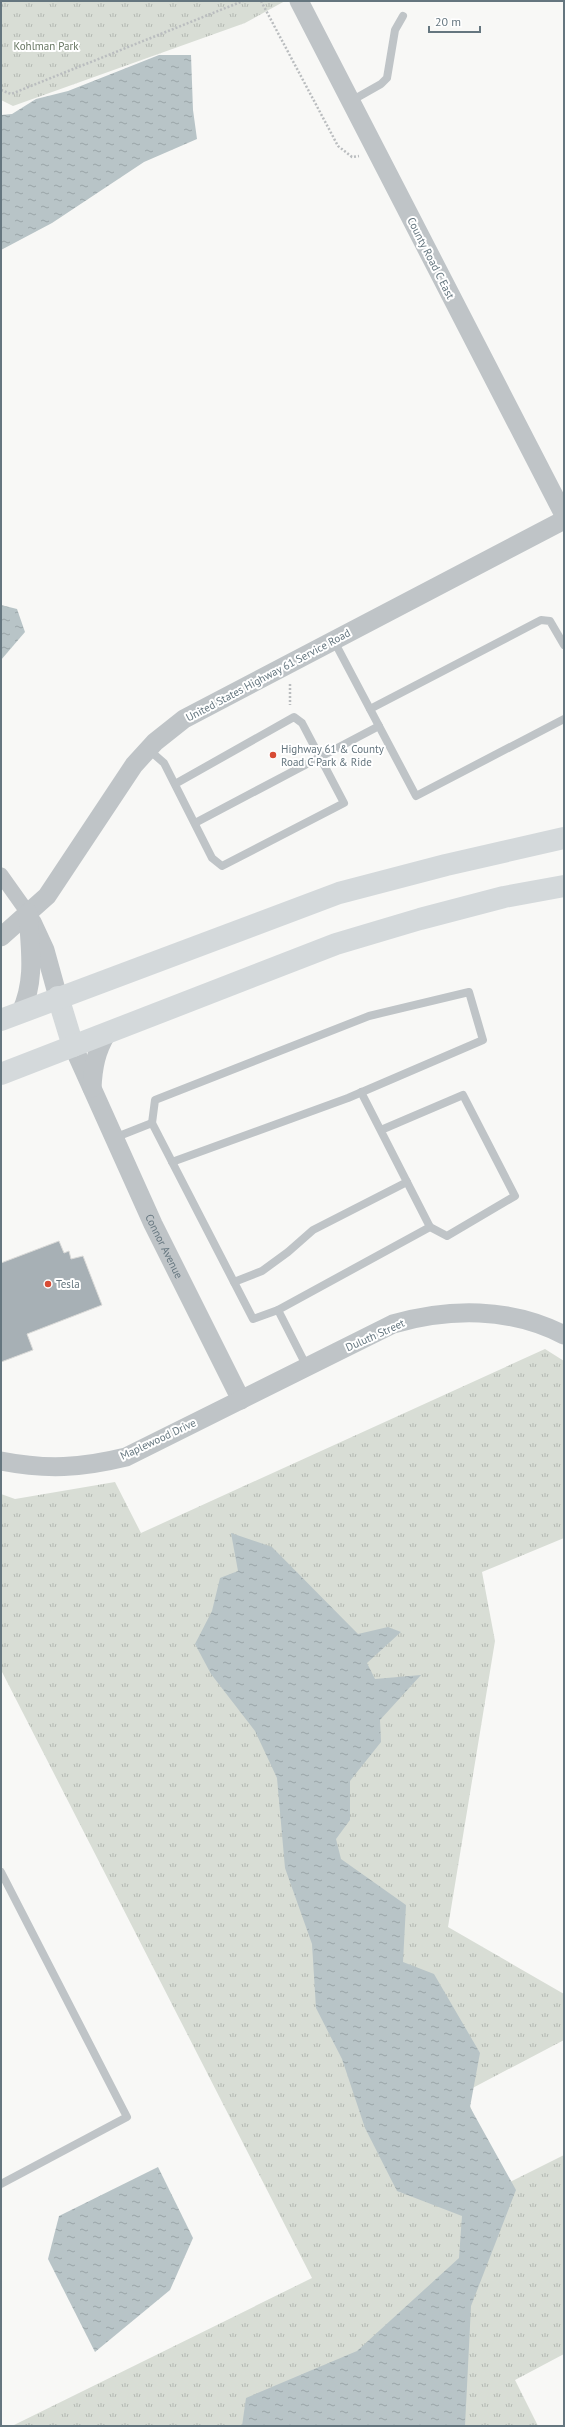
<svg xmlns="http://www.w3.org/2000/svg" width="565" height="2427" font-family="'PT Sans',sans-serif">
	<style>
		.park { fill: url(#park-tufts) }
		.water { fill: url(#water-ripples) }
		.building { fill: #a7b0b5; stroke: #dadad8 }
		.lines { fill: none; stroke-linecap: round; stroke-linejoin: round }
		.path { stroke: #babdbf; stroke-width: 2.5; stroke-dasharray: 2 2; stroke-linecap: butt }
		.service { stroke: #bfc4c7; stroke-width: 8 }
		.minor { stroke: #bfc4c7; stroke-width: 15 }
		.tertiary { stroke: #bfc4c7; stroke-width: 19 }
		.primary { stroke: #d4d9db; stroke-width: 22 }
		.poi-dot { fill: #d84c35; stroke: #fff; stroke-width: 1.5 }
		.labels { text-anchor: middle; stroke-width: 4; stroke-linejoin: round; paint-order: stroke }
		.park-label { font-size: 11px; fill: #687763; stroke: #fff }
		.street-label { font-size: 11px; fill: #65767f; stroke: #fff }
		.poi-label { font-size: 11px; fill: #65767f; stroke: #fff; text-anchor: start }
	</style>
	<defs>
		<pattern id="park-tufts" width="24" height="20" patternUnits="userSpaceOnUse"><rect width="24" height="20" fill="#d8ddd5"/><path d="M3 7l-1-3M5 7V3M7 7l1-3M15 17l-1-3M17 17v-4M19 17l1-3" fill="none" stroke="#b3b8b2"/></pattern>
		<pattern id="water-ripples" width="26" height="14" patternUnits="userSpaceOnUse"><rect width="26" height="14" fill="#b8c4c7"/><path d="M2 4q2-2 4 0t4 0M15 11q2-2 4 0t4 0" fill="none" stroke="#99a4a7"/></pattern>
	</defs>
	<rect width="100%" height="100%" fill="#f8f8f6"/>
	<g class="park">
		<polygon points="1,1 285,1 245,23 13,106 1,100"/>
		<polygon points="545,1349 564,1361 564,1538 482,1572 495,1641 448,1927 564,1994 564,2040 465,2092 500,2187 564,2155 564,2354 515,2380 538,2426 12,2426 312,2278 1,1670 1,1494 15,1499 115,1482 141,1533"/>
	</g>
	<g class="water">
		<polygon points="159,55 191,55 193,110 197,139 144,162 52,223 1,250 1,115 12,114 36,99 68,91"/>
		<polygon points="1,605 17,609 25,632 1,660"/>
		<polygon points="231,1533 272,1547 358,1634 388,1627 401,1632 367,1663 375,1679 421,1675 380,1720 381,1742 350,1781 350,1820 336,1839 341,1859 406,1905 403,1962 434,1974 480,2053 470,2107 516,2190 471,2306 465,2426 242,2426 246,2398 357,2351 459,2258 462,2216 397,2191 365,2128 342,2059 316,2008 312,1944 285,1868 277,1778 255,1731 211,1674 195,1644 212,1611 220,1578 238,1571"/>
		<polygon points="158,2167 193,2238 170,2290 95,2352 48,2259 59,2216"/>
	</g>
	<polygon class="building" points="59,1241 64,1253 69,1251 71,1259 83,1256 102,1305 27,1334 33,1350 1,1362 1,1263"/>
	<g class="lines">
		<g class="path">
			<polyline points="261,1 338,146 352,157 359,156"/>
			<polyline points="1,90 11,94 243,1"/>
			<polyline points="290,684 290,705"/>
		</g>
		<g class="service">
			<polyline points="351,101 381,84 387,78 395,30 403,16"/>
			<polyline points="334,641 416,796 564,719"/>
			<polyline points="370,709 541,620 550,621 564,645"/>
			<polyline points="148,749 164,763 212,858 222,866 344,803 302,723 294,717 175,784"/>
			<polyline points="195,823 379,726"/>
			<polyline points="361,1092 430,1227 447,1236 515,1196 463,1095 381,1130"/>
			<polyline points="152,1123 155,1100 369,1016 469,992 483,1040 348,1098 172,1162"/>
			<polyline points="114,1138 152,1123 253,1319 278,1310 430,1227"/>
			<polyline points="234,1282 262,1271 288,1252 313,1230 407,1182"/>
			<polyline points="278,1310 307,1367"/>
			<polyline points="1,1872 127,2117 1,2184"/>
		</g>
		<polyline class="minor" points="1,875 28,913"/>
		<g class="tertiary">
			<polyline points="299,1 564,515"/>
			<polyline points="32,922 45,950 58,997"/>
			<polyline points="1,937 47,896 134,765 155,742 184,719 564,520"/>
			<path d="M21 1012C36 979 30 949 28 913"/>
			<path id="s1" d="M73 1046 153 1224 241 1400"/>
			<path d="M92 1088C93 1067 96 1051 107 1033"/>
			<path d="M1 1461C47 1470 81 1468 126 1457L393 1324C449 1308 510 1307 564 1335"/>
		</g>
		<g class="primary">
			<polyline points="58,997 73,1046"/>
			<polyline points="1,1020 339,893 446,865 564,838"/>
			<polyline points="1,1074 336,944 420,919 504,897 564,886"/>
		</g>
	</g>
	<g class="poi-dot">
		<circle cx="273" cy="755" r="4"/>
		<circle cx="48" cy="1284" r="4"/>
	</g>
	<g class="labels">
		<g class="park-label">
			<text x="46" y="50">Kohlman Park</text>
		</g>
		<g class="street-label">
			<text transform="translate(431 258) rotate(63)" y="4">County Road C East</text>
			<text transform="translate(268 675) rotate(-28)" y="4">United States Highway 61 Service Road</text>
			<text dy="4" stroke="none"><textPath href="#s1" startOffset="220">Connor Avenue</textPath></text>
			<text transform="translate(375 1335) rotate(-24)" y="4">Duluth Street</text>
			<text transform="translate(158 1439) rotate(-25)" y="4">Maplewood Drive</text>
		</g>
		<g class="poi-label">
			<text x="281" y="753">Highway 61 &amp; County<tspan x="281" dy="13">Road C Park &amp; Ride</tspan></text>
			<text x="56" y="1288">Tesla</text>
		</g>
	</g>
	<rect width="565" height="2427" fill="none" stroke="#65767f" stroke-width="4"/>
	<path d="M429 26v6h51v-6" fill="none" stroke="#65767f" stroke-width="2"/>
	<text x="435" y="26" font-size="12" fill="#65767f" stroke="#ffffff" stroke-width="3" paint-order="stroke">20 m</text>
</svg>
